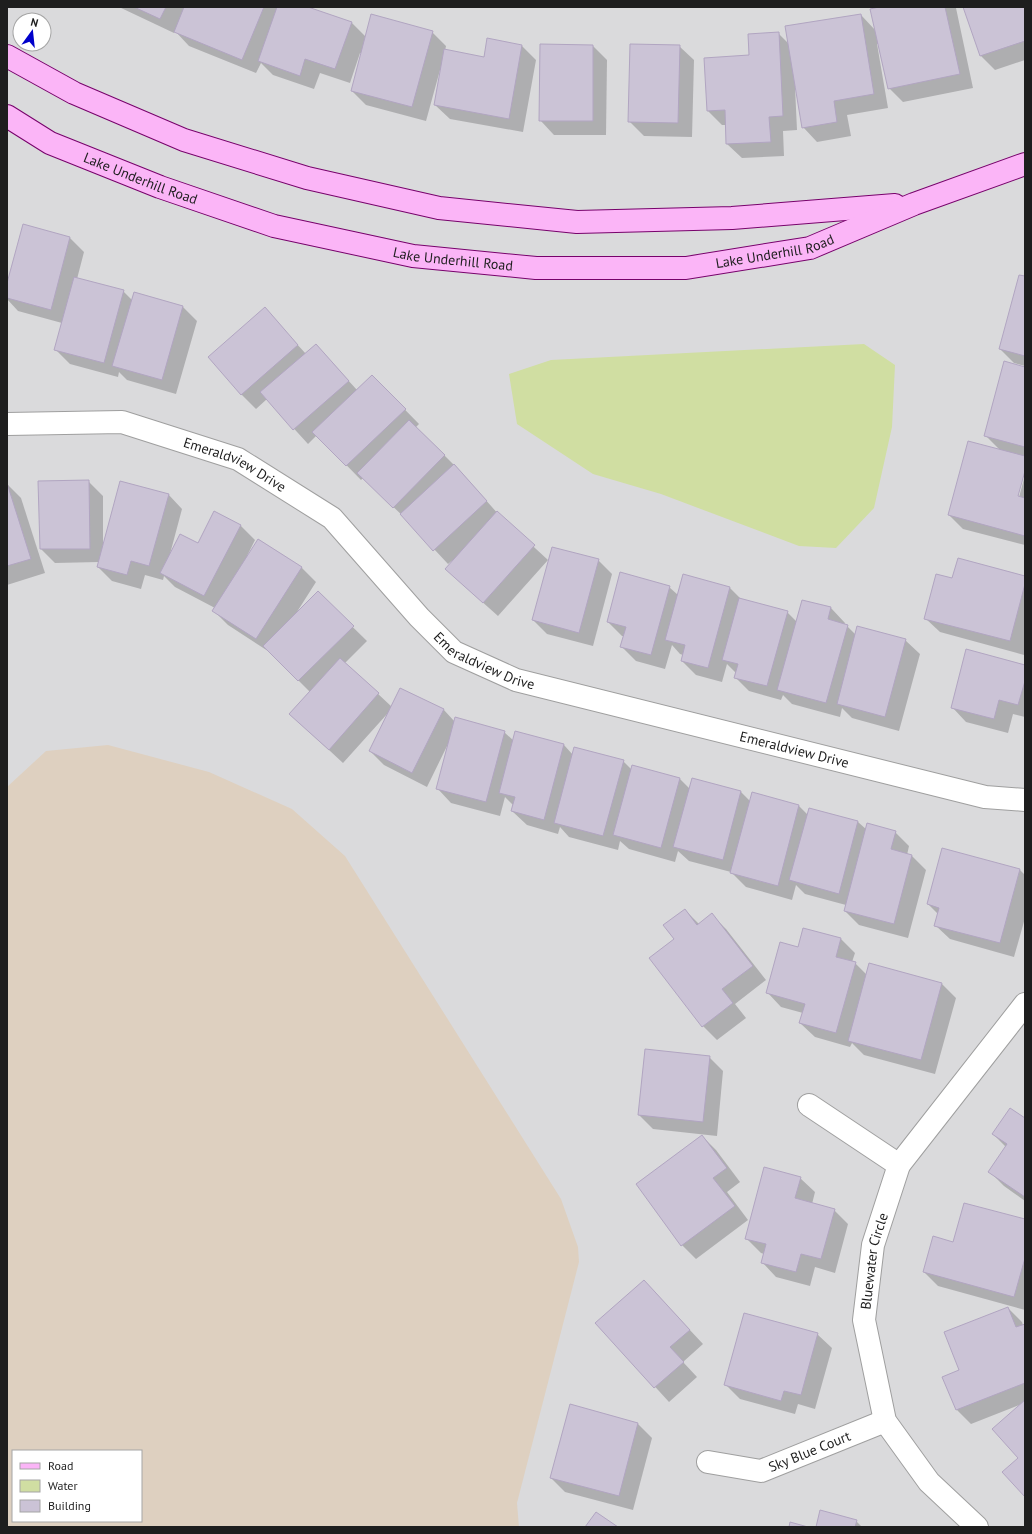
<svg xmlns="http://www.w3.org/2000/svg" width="1032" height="1534" font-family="'PT Sans',sans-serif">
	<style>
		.residential { fill: #dadadc; fill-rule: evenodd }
		.wetland { fill: #ded0c0; fill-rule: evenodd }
		.water { fill: #d0dea2 }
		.shadow { fill: #0003 }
		.building { fill: #cbc3d6; stroke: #b1a5c1 }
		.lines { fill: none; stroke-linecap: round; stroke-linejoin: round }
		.street-casing { stroke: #9f9f9f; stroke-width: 24 }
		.secondary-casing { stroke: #77026b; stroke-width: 24 }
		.street { stroke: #fff; stroke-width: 22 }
		.secondary { stroke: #fbb5f7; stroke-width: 22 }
		.labels { text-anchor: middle; stroke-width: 3; stroke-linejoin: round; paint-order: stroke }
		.street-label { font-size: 14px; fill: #1e1e1e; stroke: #fff }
	</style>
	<rect width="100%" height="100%" fill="#ebe3ef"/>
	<path class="residential" d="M7 7H1025V1527H7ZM20 20H44V44H20ZM13 1451H141V1521H13Z"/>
	<path class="wetland" d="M108 745 209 772 292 809 345 856 561 1199 578 1247 579 1262 517 1503 519 1527H7V787L46 751ZM13 1451H141V1521H13Z"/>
	<polygon class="water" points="864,344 895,365 892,427 874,508 836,548 799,546 661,494 593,474 517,424 509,374 551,360"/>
	<g class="shadow">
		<polygon points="119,7 305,7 352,23 366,37 432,32 446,46 445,51 484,58 488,39 522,46 536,60 523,132 450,119 435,105 442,70 440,70 426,121 366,105 352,91 362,53 360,53 350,83 320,73 314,89 273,75 261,63 256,73 189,46 175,31 174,33"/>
		<polygon points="883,7 955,7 956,8 973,88 903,102 889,88 879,44 877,44 888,108 847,115 851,136 817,142 803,127 796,87 795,87 797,130 783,131 784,156 742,158 727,144 726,125 722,125 708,111 751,56 778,33 789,44 861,15 876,31"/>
		<polygon points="964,7 1025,7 1025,60 995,70 981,56"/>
		<polygon points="593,46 607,60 606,135 554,135 540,120"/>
		<polygon points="679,46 694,60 692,137 644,136 629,121"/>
		<polygon points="70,238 84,252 77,279 123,291 132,300 134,293 183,307 197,321 176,394 127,380 119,372 118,377 70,364 55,349 62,323 18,311 7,299 7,287"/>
		<polygon points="1025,277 1025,366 1014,363 1000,349"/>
		<polygon points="265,309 306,354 316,345 357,390 372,376 419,424 416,427 459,470 500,516 548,560 498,616 461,583 455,560 454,559 448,564 406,519 363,478 361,480 317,435 308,444 267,399 256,409 241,394"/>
		<polygon points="1025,368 1025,467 1016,500 1018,501 1025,475 1025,545 963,529 949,515 1000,450 985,435"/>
		<polygon points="88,481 103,496 103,545 168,494 182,509 170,554 198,544 215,513 241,526 255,540 247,556 248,557 259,540 302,568 316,582 295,615 318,593 367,641 345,663 392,707 401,689 444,710 455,722 504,732 514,741 564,745 573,755 623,761 632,770 680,779 690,789 693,779 741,792 750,801 753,794 799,806 808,815 810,809 858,822 867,830 895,832 909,846 907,855 912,856 926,870 908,938 859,925 845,911 846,905 805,894 796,885 792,900 746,887 731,872 689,861 678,851 675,862 629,849 620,841 618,850 569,837 560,827 558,834 527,825 512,811 514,806 505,797 500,816 451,803 437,788 448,744 427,787 384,765 370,751 388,713 343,763 290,714 310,692 271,653 228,625 213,610 215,608 175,587 164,576 163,580 145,575 141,589 112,581 98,567 99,562 55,563 41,549"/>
		<polygon points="7,484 21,498 45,573 7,585"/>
		<polygon points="598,560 612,574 593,646 547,634 533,620"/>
		<polygon points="1025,577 1025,650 1024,655 940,632 925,618 953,580"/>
		<polygon points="669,587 678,595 730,588 741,599 787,612 797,622 803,601 831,608 845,623 844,625 847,626 856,635 905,640 920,654 899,731 852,718 842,708 840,717 792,704 783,695 781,700 749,691 735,677 736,673 727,664 722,682 696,675 682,661 683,655 680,654 672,645 665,669 636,661 622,647 624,636 622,636 608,622"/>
		<polygon points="1025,666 1025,717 1013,714 1008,733 966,722 952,707"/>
		<polygon points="943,849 1020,870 1025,875 1025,918 1014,957 950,939 935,925 938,914 928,904"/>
		<polygon points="685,910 699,924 712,915 726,929 766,980 735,1004 746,1018 717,1040 703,1026 675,939"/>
		<polygon points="841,939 855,953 852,962 855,963 867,975 942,984 956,998 935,1074 864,1055 852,1043 850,1047 815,1037 800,1023 803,1013 781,1007 767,992 798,948"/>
		<polygon points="709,1057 723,1071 717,1136 653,1129 639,1115"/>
		<polygon points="1025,1119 1025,1201 1004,1186 990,1172 1006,1147 993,1134"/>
		<polygon points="702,1136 716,1150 740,1182 727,1192 748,1220 696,1259 682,1245 637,1184"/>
		<polygon points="800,1178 815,1192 812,1204 834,1210 848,1224 835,1273 815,1267 810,1286 776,1277 762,1262 764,1254 761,1253 746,1238"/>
		<polygon points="1025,1220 1025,1310 938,1286 924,1272"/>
		<polygon points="644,1281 703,1344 683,1362 697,1377 669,1402 597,1323"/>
		<polygon points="1008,1308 1022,1322 1023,1326 1025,1325 1025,1495 1020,1458 1022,1404 971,1424 957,1410 961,1370"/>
		<polygon points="817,1334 832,1348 815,1409 798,1404 795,1414 740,1399 726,1385"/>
		<polygon points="570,1406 638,1424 652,1438 633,1510 565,1492 551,1478"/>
		<polygon points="856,1521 862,1527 817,1527"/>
	</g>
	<g class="building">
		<polygon points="134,7 166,7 160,19"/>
		<polygon points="184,7 264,7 242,60 174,32"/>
		<polygon points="277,7 308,7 352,22 335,69 305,59 300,76 258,61"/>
		<polygon points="879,7 945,7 960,74 888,89 870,9"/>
		<polygon points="963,7 1025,7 1025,41 980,56"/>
		<polygon points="371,14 433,31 412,107 351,91"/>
		<polygon points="861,14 874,94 834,101 837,122 802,128 785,26"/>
		<polygon points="779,32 783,116 769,117 771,142 726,144 725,110 707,111 704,58 749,55 748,34"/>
		<polygon points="487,38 522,45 509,119 434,105 444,49 484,57"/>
		<polygon points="540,44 593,45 593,121 539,121"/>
		<polygon points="630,44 680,45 678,123 628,122"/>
		<polygon points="23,224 70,237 51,310 7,298 7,283"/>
		<polygon points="1019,275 1025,276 1025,356 999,349"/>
		<polygon points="74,277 124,290 104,363 54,350"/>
		<polygon points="134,292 183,306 162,380 112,366"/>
		<polygon points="265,307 298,345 241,395 208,357"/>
		<polygon points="316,344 349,381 293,430 260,392"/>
		<polygon points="1004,361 1025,367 1025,447 984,436"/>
		<polygon points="372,375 406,409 346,466 312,432"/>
		<polygon points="409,420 445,455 393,508 357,473"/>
		<polygon points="968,441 1025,456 1025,471 1018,496 1025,498 1025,536 948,515"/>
		<polygon points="454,464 487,501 433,551 400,514"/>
		<polygon points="89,480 90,549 40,549 38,481"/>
		<polygon points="120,481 169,494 149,566 131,561 127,575 97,567"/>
		<polygon points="7,483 31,559 7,566"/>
		<polygon points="214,511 241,525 204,596 160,573 180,534 198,543"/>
		<polygon points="497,511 535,545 483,603 445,569"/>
		<polygon points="258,539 302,567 256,639 212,611"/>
		<polygon points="552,547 599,559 579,633 532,620"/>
		<polygon points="958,558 1025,576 1025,584 1010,641 924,619 936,574 952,578"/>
		<polygon points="620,572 670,586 651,655 620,647 626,627 607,622"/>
		<polygon points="683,574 730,587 708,668 681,661 685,645 665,640"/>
		<polygon points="318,591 354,626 298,681 263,646"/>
		<polygon points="739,598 788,611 767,686 734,678 738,664 722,660"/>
		<polygon points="802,600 831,607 828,619 848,625 826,703 777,690"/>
		<polygon points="857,626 906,639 885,717 837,704"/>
		<polygon points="966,649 1025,665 1025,681 1018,705 999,700 994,719 951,708"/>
		<polygon points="340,658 379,693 329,750 289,714"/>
		<polygon points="400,688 444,709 412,773 369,751"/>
		<polygon points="455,717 505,731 486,802 436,789"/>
		<polygon points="515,731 564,744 544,820 511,811 515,797 499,793"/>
		<polygon points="574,747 624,760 603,836 554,823"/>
		<polygon points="632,765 680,778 661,848 613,835"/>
		<polygon points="692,778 741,791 723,860 673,847"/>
		<polygon points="752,792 799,805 778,886 730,873"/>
		<polygon points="809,808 858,821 839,894 789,880"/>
		<polygon points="867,823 896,831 891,849 912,855 894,924 844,911"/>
		<polygon points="942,848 1020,869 1000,943 934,926 939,908 927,904"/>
		<polygon points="685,909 697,925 712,913 753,966 722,989 733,1003 702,1027 649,958 674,939 663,925"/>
		<polygon points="803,928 841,938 836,957 856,962 836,1033 799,1023 805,1004 766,993 780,942 798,947"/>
		<polygon points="869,963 942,983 921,1060 848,1041"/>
		<polygon points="645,1049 710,1056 703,1122 638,1115"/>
		<polygon points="1010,1108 1025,1118 1025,1197 988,1172 1007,1144 992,1134"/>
		<polygon points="702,1135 727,1168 713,1178 735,1206 681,1246 636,1184"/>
		<polygon points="764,1167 801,1177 795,1198 835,1209 821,1259 801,1254 796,1272 761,1263 766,1244 745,1239"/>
		<polygon points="964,1203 1025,1219 1025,1258 1014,1297 923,1272 933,1236 953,1242"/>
		<polygon points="644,1280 690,1330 670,1347 684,1362 654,1388 595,1323"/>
		<polygon points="1008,1307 1016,1327 1025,1324 1025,1383 956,1410 942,1377 959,1370 944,1332"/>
		<polygon points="744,1313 818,1333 801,1395 784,1391 781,1401 724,1385"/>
		<polygon points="1025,1400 1025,1497 1002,1472 1018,1458 992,1429"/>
		<polygon points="570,1404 638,1423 619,1496 550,1478"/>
		<polygon points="820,1510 857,1520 855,1527 816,1527"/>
		<polygon points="596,1512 618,1527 585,1527"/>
		<polygon points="790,1522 808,1527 789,1527"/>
	</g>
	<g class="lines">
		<g class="street-casing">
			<g id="street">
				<path id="s1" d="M7 424 122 422 238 459 332 518 419 617 454 652 516 680 985 797 1025 800"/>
				<polyline points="809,1105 899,1165"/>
				<path id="s2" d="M708 1462 761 1471 885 1421"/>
				<path id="s3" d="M977 1527 929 1482 885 1421 864 1320 873 1245 899 1165 1025 1004"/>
			</g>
		</g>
		<g class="secondary-casing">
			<g id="secondary">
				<polyline points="7,56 74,93 184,140 307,178 439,208 577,222 732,218 895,205"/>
				<path id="s4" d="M7 116 50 143 160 187 274 226 413 256 536 268H686L810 248 914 204 1025 164"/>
			</g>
		</g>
		<use href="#street" class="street"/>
		<use href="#secondary" class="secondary"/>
	</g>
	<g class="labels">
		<g class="street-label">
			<text dy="5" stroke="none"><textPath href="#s4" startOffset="148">Lake Underhill Road</textPath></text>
			<text dy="5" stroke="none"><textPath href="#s4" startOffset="796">Lake Underhill Road</textPath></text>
			<text dy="5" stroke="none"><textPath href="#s4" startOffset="472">Lake Underhill Road</textPath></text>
			<text dy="5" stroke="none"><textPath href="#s1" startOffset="236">Emeraldview Drive</textPath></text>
			<text dy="5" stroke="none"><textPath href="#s1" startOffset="560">Emeraldview Drive</textPath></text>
			<text dy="5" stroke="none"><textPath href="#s1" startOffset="884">Emeraldview Drive</textPath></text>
			<text dy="5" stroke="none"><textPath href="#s3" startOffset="304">Bluewater Circle</textPath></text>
			<text dy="5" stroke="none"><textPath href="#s2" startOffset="106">Sky Blue Court</textPath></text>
		</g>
	</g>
	<rect width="1032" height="1534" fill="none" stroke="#1e1e1e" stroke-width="16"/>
	<rect x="12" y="1450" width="130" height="72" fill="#ffffff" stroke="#a5a5a5"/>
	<rect x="20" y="1463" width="20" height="6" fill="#fbb5f7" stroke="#a5a5a5"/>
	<text x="48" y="1470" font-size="12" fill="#1e1e1e">Road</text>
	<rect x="20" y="1480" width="20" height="12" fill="#d0dea2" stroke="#a5a5a5"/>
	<text x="48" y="1490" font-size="12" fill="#1e1e1e">Water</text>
	<rect x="20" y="1500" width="20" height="12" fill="#cbc3d6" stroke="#a5a5a5"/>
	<text x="48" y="1510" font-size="12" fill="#1e1e1e">Building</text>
	<g transform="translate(32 32) rotate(15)"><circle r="19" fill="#ffffff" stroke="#a5a5a5"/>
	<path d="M0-3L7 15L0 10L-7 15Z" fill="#0000cb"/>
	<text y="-6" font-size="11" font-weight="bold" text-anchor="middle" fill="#1e1e1e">N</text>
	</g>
</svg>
